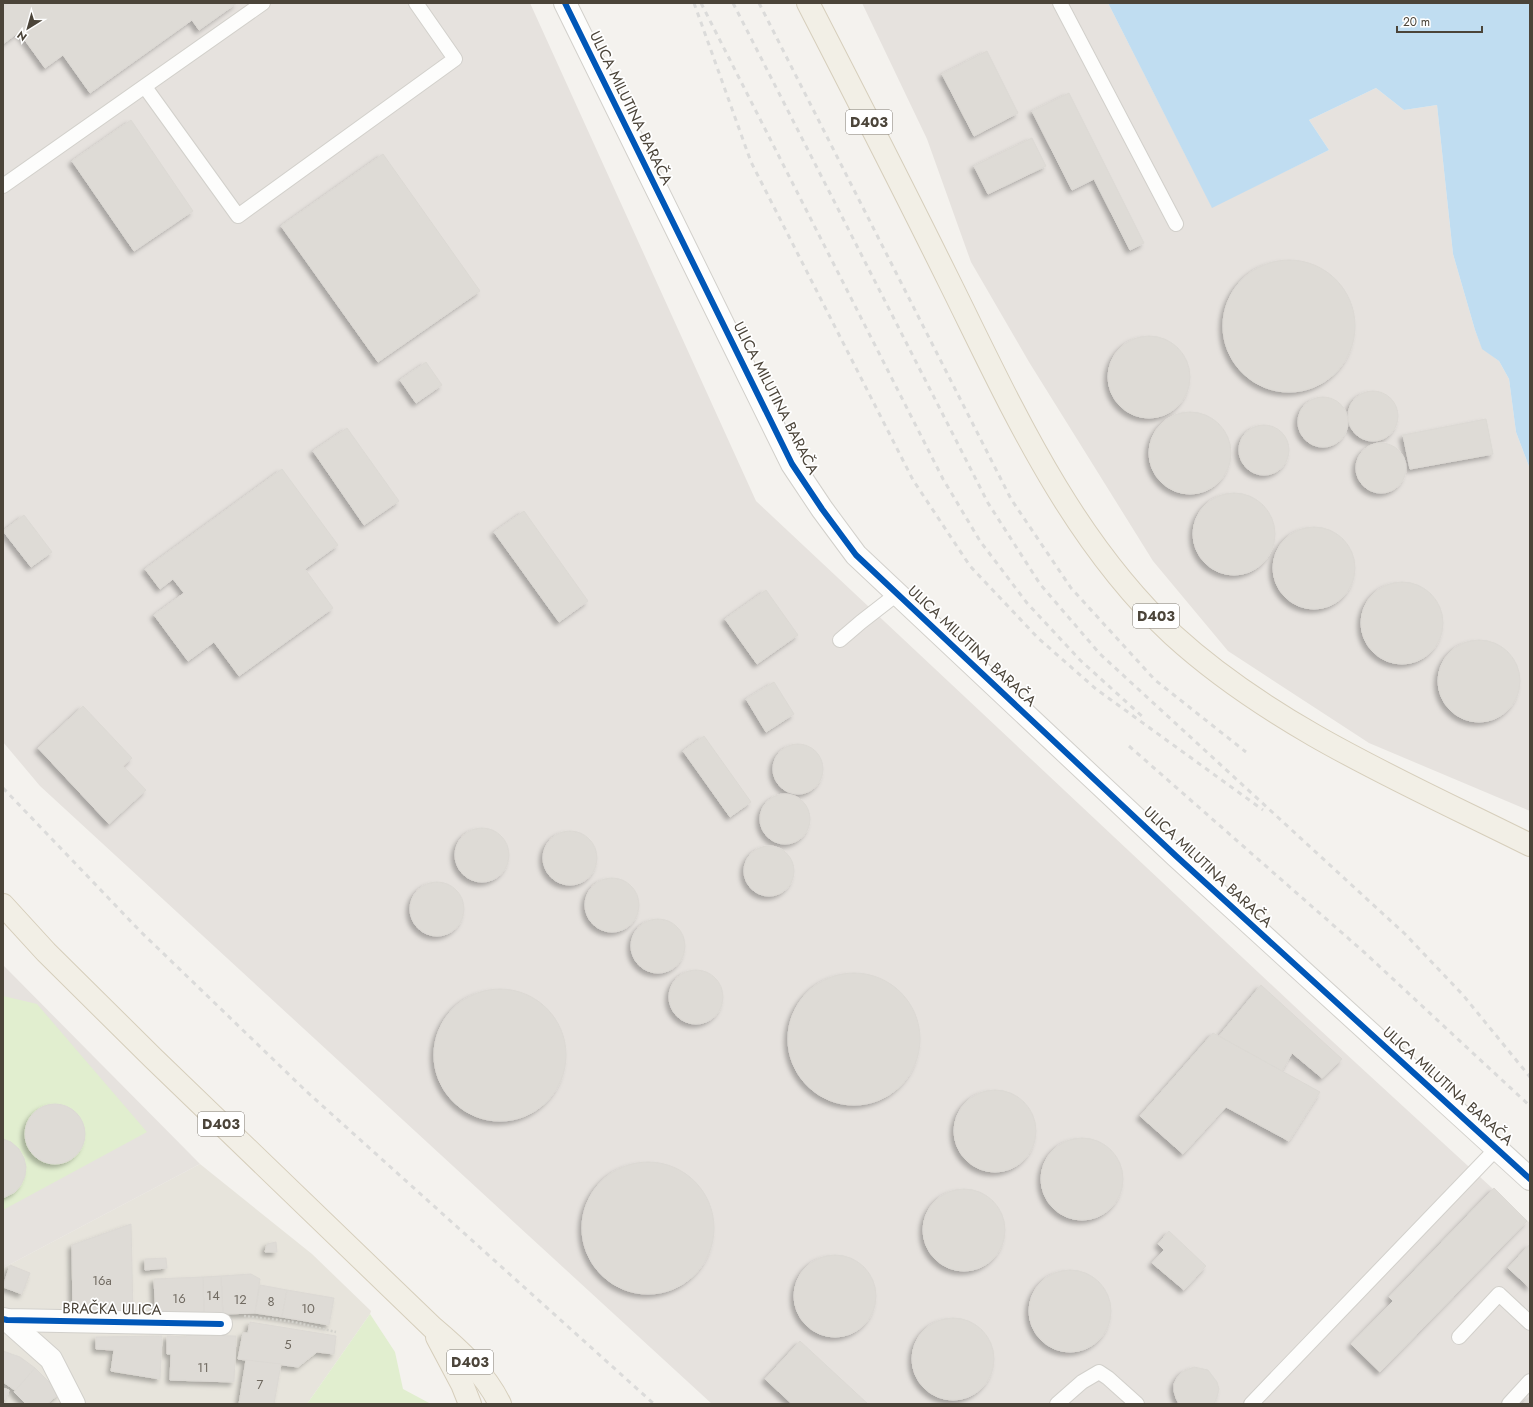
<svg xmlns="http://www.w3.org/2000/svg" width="1533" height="1407" font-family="Jost,sans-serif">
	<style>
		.residential { fill: #e7e4dc }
		.industrial { fill: #e6e2de }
		.green { fill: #e1eecf }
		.water { fill: #c0ddf1 }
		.building { fill: #dedbd6; stroke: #dcd9d4; filter: url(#shadow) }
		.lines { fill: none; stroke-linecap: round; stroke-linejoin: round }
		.lane-casing { stroke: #d2d0cb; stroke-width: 16 }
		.street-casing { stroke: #d2d0cb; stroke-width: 24 }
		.primary-casing { stroke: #d6cebb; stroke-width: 24 }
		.path { stroke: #d3d2cc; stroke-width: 2.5; stroke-dasharray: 2 2; stroke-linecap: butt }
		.lane { stroke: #fdfdfc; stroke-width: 14 }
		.street { stroke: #fdfdfc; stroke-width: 22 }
		.primary { stroke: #f2efe6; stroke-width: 22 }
		.rail { stroke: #dbdbda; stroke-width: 3; stroke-dasharray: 5 5; stroke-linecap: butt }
		.cycleway-casing { stroke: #fff; stroke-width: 8 }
		.cycleway { stroke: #0057b8; stroke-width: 6 }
		.labels { text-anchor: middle; stroke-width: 3.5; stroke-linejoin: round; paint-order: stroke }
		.number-label { font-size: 13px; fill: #706a61 }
		.shield { fill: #fff; stroke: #817c74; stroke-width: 1 }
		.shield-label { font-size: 14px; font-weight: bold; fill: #4b4439 }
		.street-label { font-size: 15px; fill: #4b4439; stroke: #fff }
	</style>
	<defs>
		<filter id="shadow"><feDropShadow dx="-3.5" dy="3.5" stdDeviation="2" flood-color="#0004"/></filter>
	</defs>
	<rect width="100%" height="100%" fill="#f4f2ee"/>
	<polygon class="residential" points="200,1164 312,1254 371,1311 370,1314 307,1404 3,1404 3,1268"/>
	<g class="industrial">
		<polygon points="3,3 530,3 756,501 1307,1018 1530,1223 1530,1404 712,1404 541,1247 40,786 3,742"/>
		<polygon points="862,3 1108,3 1212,207 1329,150 1309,120 1376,88 1404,110 1437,105 1453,254 1475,330 1482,348 1499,361 1509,379 1516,432 1530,469 1530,811 1369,743 1228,651 1153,561 1029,362 971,262 927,139"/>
		<polygon points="3,965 200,1164 3,1268"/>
	</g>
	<g class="green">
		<polygon points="3,996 37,1004 147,1132 3,1210"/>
		<polygon points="370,1314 395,1352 403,1389 431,1404 307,1404"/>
	</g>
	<polygon class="water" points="1108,3 1530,3 1530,469 1516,432 1509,379 1499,361 1482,349 1475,330 1453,254 1437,105 1404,110 1376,88 1309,120 1329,150 1212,208"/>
	<g class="building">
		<polygon points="3,3 237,3 199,30 192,20 90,93 63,55 45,68 19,32 3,44"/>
		<polygon points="987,51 1018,113 974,136 942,74"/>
		<polygon points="1069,93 1144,243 1130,250 1094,179 1072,190 1032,111"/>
		<polygon points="131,120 193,211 134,251 72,161"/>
		<polygon points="1032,138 1046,166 988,194 974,166"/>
		<polygon points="383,154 480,291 378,362 281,226"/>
		<circle cx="1289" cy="326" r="66"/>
		<circle cx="1149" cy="377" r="41"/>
		<polygon points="426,362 442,385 416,403 400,380"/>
		<circle cx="1373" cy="416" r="25"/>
		<circle cx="1323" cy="422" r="25"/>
		<circle cx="1190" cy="453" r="41"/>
		<polygon points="1486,419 1493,454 1410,469 1403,435"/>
		<circle cx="1264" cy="450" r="25"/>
		<polygon points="347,428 399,501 364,525 313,451"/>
		<circle cx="1381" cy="468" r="25"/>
		<polygon points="282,469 338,545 305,569 333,608 239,676 214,642 188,661 154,615 184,593 173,579 160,589 145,569"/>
		<circle cx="1234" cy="534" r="41"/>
		<polygon points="524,511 588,601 559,622 494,532"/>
		<polygon points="24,515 52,552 31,567 3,531"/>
		<circle cx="1314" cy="568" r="41"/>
		<circle cx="1402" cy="623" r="41"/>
		<polygon points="766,590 798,635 757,664 725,619"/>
		<circle cx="1479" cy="681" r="41"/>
		<polygon points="774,682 794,714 766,732 746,699"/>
		<polygon points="83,706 132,758 123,766 146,790 109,824 38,748"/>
		<polygon points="704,736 751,802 730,817 683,751"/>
		<circle cx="798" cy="769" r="25"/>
		<circle cx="785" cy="819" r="25"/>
		<circle cx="482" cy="855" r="27"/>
		<circle cx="570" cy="858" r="27"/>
		<circle cx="769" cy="871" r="25"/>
		<circle cx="612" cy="905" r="27"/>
		<circle cx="437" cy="909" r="27"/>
		<circle cx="658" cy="946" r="27"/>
		<circle cx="696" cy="997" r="27"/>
		<circle cx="854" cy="1039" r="66"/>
		<polygon points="1261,985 1342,1059 1322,1078 1292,1053 1282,1071 1219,1036"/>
		<circle cx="500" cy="1055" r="66"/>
		<polygon points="1213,1033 1320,1092 1289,1141 1226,1107 1183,1154 1140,1116"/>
		<circle cx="995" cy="1131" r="41"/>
		<circle cx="55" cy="1134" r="30"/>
		<circle cx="1082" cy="1179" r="41"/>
		<polygon points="3,1139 11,1142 19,1149 24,1158 26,1167 25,1176 21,1185 15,1192 3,1198"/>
		<circle cx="648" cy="1228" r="66"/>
		<polygon points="1494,1188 1527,1221 1380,1372 1351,1344 1393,1301 1389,1297"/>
		<circle cx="964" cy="1230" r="41"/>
		<polygon points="131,1224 133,1314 73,1316 72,1245"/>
		<polygon points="1169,1231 1206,1266 1184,1290 1152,1263 1164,1250 1158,1244"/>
		<polygon points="276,1242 277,1252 265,1252 267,1244"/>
		<polygon points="1530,1244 1530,1288 1508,1268"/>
		<circle cx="835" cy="1296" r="41"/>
		<polygon points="166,1258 167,1268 145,1270 145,1259"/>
		<polygon points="10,1265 30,1273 22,1294 3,1287"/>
		<circle cx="1070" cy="1311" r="41"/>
		<polygon points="251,1274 260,1279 255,1313 223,1314 221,1276"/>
		<polygon points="221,1276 223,1317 204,1318 203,1277"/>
		<polygon points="203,1277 204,1318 156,1320 154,1279"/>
		<polygon points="260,1285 287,1290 282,1317 255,1313"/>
		<polygon points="287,1290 334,1298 329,1325 282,1317"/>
		<circle cx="953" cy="1359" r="41"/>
		<polygon points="250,1322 336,1336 334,1354 317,1352 298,1367 238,1359 243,1333 248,1333"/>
		<polygon points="186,1335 236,1336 234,1382 170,1380 171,1354 167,1354 167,1336 186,1337"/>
		<polygon points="162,1336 160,1379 111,1371 114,1350 96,1349 96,1337"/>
		<polygon points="800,1341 868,1404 792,1404 765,1379"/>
		<polygon points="3,1351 20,1357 35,1368 16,1391 3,1382"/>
		<polygon points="246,1360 281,1364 274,1404 239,1404"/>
		<polygon points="1194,1367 1208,1370 1217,1382 1219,1389 1217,1397 1214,1404 1179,1404 1176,1398 1174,1391 1174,1384 1177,1378 1182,1372"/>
		<polygon points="35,1368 60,1393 47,1404 26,1404 14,1392"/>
		<polygon points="3,1388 9,1390 6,1400 3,1399"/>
		<polygon points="1530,1396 1530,1404 1523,1404"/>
	</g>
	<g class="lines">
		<g class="lane-casing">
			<g id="lane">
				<polyline points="1060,3 1176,224"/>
				<polyline points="145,87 238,216 455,59 416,3"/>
				<polyline points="3,186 263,3"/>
				<polyline points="840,640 861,622 897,594"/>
				<polyline points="1459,1337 1499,1294 1530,1323"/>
				<polyline points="1057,1404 1082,1382 1099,1372 1108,1378 1137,1404"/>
				<polyline points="1251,1404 1497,1148"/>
				<polyline points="1509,1404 1530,1381"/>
			</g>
		</g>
		<g class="street-casing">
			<g id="street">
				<polyline points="565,3 792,464 822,509 856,555 1176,856 1530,1179"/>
				<polyline points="3,1319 7,1320 221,1324"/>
				<polyline points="7,1320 51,1359 74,1404"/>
			</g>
		</g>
		<g class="primary-casing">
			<g id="primary">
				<path d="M808 3C856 96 903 188 949 281 1011 406 1069 538 1173 635 1275 728 1408 784 1530 845"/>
				<path d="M3 905 46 952 153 1058 432 1327C458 1349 485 1373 500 1404"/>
				<polyline points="437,1337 462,1384 470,1404"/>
			</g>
		</g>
		<polyline class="path" points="244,1316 294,1322 336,1332"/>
		<use href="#lane" class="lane"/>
		<use href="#street" class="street"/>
		<use href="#primary" class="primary"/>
		<g class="rail">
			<polyline points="694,3 751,162 913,480 970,566 1038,638 1096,689 1263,810"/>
			<polyline points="701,3 943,479 980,541 1027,603 1080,660 1144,718"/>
			<polyline points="733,3 988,503 1040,584 1100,654 1405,934 1463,995 1530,1077"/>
			<polyline points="759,3 1011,499 1071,588 1155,680 1246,752"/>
			<polyline points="1129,746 1365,953 1530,1106"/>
			<polyline points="3,788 140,931 306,1091 654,1404"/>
		</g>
		<g class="cycleway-casing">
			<g id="cycleway">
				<polyline points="565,3 792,464 822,509 856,555 1176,856 1530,1179"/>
				<polyline points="3,1319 7,1320 221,1324"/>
			</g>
		</g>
		<use href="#cycleway" class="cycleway"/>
	</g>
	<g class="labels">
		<g class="number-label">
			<text x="102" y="1285">16a</text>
			<text x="213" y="1300">14</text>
			<text x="179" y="1303">16</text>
			<text x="240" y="1304">12</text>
			<text x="271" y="1306">8</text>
			<text x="308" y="1313">10</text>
			<text x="288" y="1349">5</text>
			<text x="203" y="1372">11</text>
			<text x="260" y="1389">7</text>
		</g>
		<g class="shield">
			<rect x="846" y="110" width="46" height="24" rx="3"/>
			<rect x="1133" y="604" width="46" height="24" rx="3"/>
			<rect x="198" y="1112" width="46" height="24" rx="3"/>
			<rect x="447" y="1350" width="46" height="24" rx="3"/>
		</g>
		<g class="shield-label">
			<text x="869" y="127">D403</text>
			<text x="1156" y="621">D403</text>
			<text x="221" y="1129">D403</text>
			<text x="470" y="1367">D403</text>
		</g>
		<g class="street-label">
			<text transform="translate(631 108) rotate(64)" y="5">ULICA MILUTINA BARAČA</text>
			<text transform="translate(776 398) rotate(63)" y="5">ULICA MILUTINA BARAČA</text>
			<text transform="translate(972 646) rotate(43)" y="5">ULICA MILUTINA BARAČA</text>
			<text transform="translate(1208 867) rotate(43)" y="5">ULICA MILUTINA BARAČA</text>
			<text transform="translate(1448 1086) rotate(42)" y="5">ULICA MILUTINA BARAČA</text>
			<text transform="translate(112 1309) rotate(1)" y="5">BRAČKA ULICA</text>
		</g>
	</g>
	<rect width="1533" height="1407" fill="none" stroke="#4b4439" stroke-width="8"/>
	<g transform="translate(28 28) rotate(217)" stroke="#ffffff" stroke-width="3" paint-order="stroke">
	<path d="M0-3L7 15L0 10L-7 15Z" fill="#4b4439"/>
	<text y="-6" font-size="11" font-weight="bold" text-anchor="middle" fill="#4b4439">N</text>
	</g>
	<path d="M1397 26v6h85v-6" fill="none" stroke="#4b4439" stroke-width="2"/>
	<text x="1403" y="26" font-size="12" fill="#4b4439" stroke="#ffffff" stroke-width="3" paint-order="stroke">20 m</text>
</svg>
